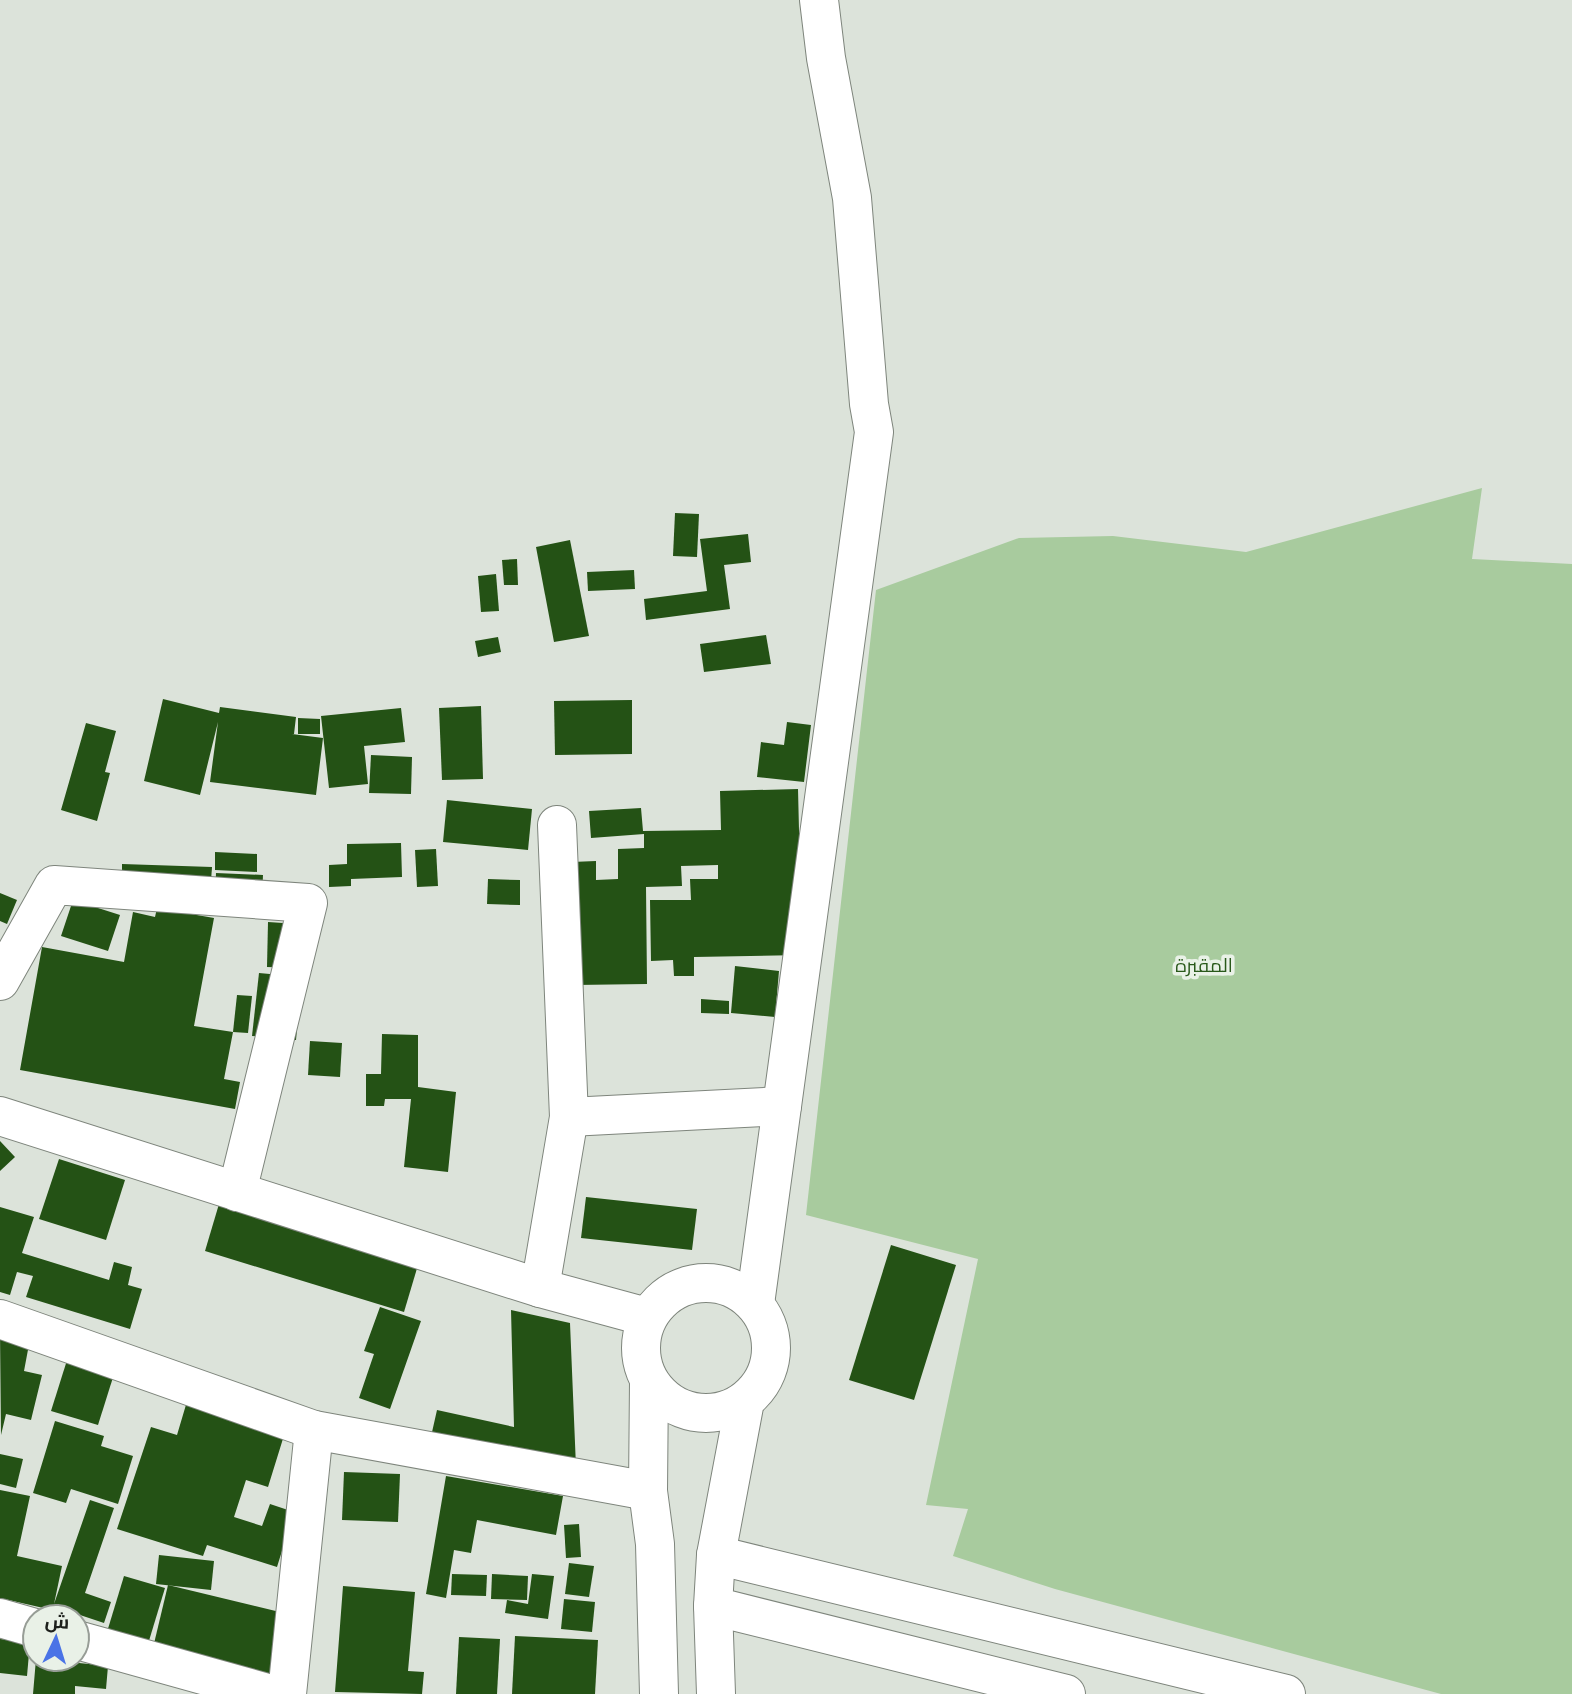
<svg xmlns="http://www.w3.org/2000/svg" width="1572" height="1694" font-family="'Source Sans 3',Cairo,sans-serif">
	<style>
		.green { fill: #a8cb9e }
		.building { fill: #245215 }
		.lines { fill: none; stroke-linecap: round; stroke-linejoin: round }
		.minor-casing { stroke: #7e857c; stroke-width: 40 }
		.major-casing { stroke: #7e857c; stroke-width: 40 }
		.minor { stroke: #fff; stroke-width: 38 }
		.major { stroke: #fff; stroke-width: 38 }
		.labels { text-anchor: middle; stroke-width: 7; stroke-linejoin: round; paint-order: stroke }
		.park-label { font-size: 19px; fill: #29591a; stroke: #e9f1e7 }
	</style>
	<rect width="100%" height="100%" fill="#dce3da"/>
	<polygon class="green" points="1482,488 1472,559 1572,564 1572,1694 1441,1694 1055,1589 953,1556 968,1509 926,1505 978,1259 806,1215 876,590 1019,538 1113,536 1246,552"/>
	<g class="building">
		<polygon points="675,513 699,514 697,557 673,556"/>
		<polygon points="748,534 751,562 724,565 730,609 646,620 644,599 707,591 700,539"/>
		<polygon points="570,540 589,636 554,642 536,547"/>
		<polygon points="517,559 518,585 504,585 502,560"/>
		<polygon points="634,570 635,589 588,591 587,572"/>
		<polygon points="496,574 499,611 481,612 478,576"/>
		<polygon points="766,635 771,664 704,672 700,644"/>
		<polygon points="498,637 501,652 478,657 475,641"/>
		<polygon points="163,699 219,713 220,707 296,717 294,734 292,734 323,738 316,795 210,782 218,722 200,795 144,781"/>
		<polygon points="632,700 632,754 555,755 554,701"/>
		<polygon points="481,706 483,779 442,780 439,708"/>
		<polygon points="401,708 405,742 364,746 368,784 329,788 321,716"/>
		<polygon points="298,718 320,719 320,734 298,734"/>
		<polygon points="787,722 811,725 804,782 757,777 761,742 784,745"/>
		<polygon points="86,723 116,731 105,772 110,773 97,821 61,810"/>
		<polygon points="371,755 412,757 411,794 369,793"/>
		<polygon points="798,789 802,955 694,957 694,976 674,976 673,960 651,961 650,900 691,900 690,879 718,879 718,865 681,866 682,886 646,887 647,984 575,985 572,862 596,861 596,880 618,879 618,849 644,848 644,834 591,838 589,811 641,808 643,831 721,830 720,791"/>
		<polygon points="447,800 532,809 528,850 443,842"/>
		<polygon points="401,843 402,877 351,879 351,886 329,887 329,865 347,864 347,844"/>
		<polygon points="436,849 438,886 417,887 415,850"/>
		<polygon points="215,852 257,854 257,872 215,870"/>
		<polygon points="122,864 212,867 210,896 122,893"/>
		<polygon points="216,873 263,875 262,896 215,895"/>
		<polygon points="488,879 520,880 520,905 487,904"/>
		<polygon points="0,893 17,900 7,924 0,921"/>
		<polygon points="73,900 120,915 108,951 61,936"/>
		<polygon points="157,908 214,918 194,1026 233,1032 224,1079 240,1082 235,1109 20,1070 42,947 124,962 133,912 155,917"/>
		<polygon points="268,922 298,924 296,968 267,967"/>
		<polygon points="735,966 779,971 775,1017 731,1013"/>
		<polygon points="259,973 302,977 296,1040 252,1036"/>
		<polygon points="237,995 252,996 248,1033 233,1032"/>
		<polygon points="701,999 729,1001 729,1014 701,1013"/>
		<polygon points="382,1034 418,1035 418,1087 456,1092 448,1172 404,1167 411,1099 385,1099 384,1106 366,1106 366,1074 381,1074"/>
		<polygon points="310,1041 342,1043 340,1077 308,1075"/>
		<polygon points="0,1141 15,1157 0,1171"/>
		<polygon points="59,1159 125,1180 106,1240 39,1219"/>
		<polygon points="586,1197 697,1209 692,1250 581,1238"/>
		<polygon points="219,1204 418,1265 404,1312 205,1251"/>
		<polygon points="0,1207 34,1217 22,1253 109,1280 114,1262 132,1267 128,1285 142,1289 130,1329 26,1297 33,1276 17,1272 10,1295 0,1292"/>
		<polygon points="891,1245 956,1265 914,1400 849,1380"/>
		<polygon points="380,1307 421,1321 390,1409 359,1398 374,1354 364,1351"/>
		<polygon points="511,1310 570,1323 576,1467 430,1441 437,1410 514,1427"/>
		<polygon points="0,1332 30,1339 24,1371 42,1375 31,1420 6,1414 1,1435"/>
		<polygon points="68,1357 115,1371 98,1425 51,1411"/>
		<polygon points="188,1398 286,1429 268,1487 246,1480 234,1517 262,1526 270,1504 294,1512 277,1567 207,1545 203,1556 117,1529 151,1427 177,1435"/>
		<polygon points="55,1421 104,1436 101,1446 133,1456 118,1504 71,1489 66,1503 33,1493"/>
		<polygon points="0,1454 23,1459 16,1488 0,1484"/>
		<polygon points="344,1472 400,1474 398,1522 342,1520"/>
		<polygon points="446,1476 563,1496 556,1535 477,1520 471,1553 454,1550 446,1598 426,1594"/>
		<polygon points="0,1490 30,1496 17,1556 62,1566 54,1604 90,1500 114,1508 85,1593 111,1602 104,1623 53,1606 52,1610 0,1598"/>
		<polygon points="579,1524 581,1557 566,1558 564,1525"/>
		<polygon points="159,1555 214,1561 211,1590 156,1584"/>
		<polygon points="569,1563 594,1566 589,1597 565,1594"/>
		<polygon points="452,1574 487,1575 486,1596 451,1595"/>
		<polygon points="492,1574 528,1576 527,1600 491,1599"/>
		<polygon points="532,1574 554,1576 548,1619 505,1613 507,1600 528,1604"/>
		<polygon points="124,1576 165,1588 148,1644 107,1632"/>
		<polygon points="168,1585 284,1613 277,1681 152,1652"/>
		<polygon points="343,1586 415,1592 408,1671 424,1672 422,1694 335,1692"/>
		<polygon points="564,1599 595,1602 592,1632 561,1629"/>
		<polygon points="515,1636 598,1640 595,1694 512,1694"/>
		<polygon points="459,1637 500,1639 497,1694 456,1694"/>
		<polygon points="0,1639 30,1642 27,1676 0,1673"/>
		<polygon points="36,1659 79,1659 79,1663 108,1666 106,1689 75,1686 75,1694 33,1694"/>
	</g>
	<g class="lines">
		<g class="minor-casing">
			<g id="minor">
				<polyline points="0,981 54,885 308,903 237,1192"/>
				<polyline points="569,1117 782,1106"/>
				<polyline points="540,1288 569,1117 557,825"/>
				<polyline points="755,1304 874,432 869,404 852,198 826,58 819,0"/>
				<polyline points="0,1319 314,1430 648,1491"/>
				<polyline points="716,1555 1286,1694"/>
				<polyline points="713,1606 1066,1694"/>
				<polyline points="0,1618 35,1628"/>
				<polyline points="77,1640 271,1694"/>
				<polyline points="287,1694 314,1430"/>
			</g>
		</g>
		<g class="major-casing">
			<g id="major">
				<polyline points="0,1116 540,1288 647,1317"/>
				<circle cx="706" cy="1348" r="65"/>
				<polyline points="649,1381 648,1491 655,1544 659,1694"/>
				<polyline points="716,1694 713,1606 716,1555 745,1401"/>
			</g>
		</g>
		<use href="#minor" class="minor"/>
		<use href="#major" class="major"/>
	</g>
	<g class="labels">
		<g class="park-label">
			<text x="1204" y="972">المقبرة</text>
		</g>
	</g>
	<g transform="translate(56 1638) rotate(4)"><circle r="33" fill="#e9f1e7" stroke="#979d96" stroke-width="2"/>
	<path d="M0-5L12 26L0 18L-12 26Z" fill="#4a73e6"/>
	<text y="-10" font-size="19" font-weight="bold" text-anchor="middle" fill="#1d201c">ش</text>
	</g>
</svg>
